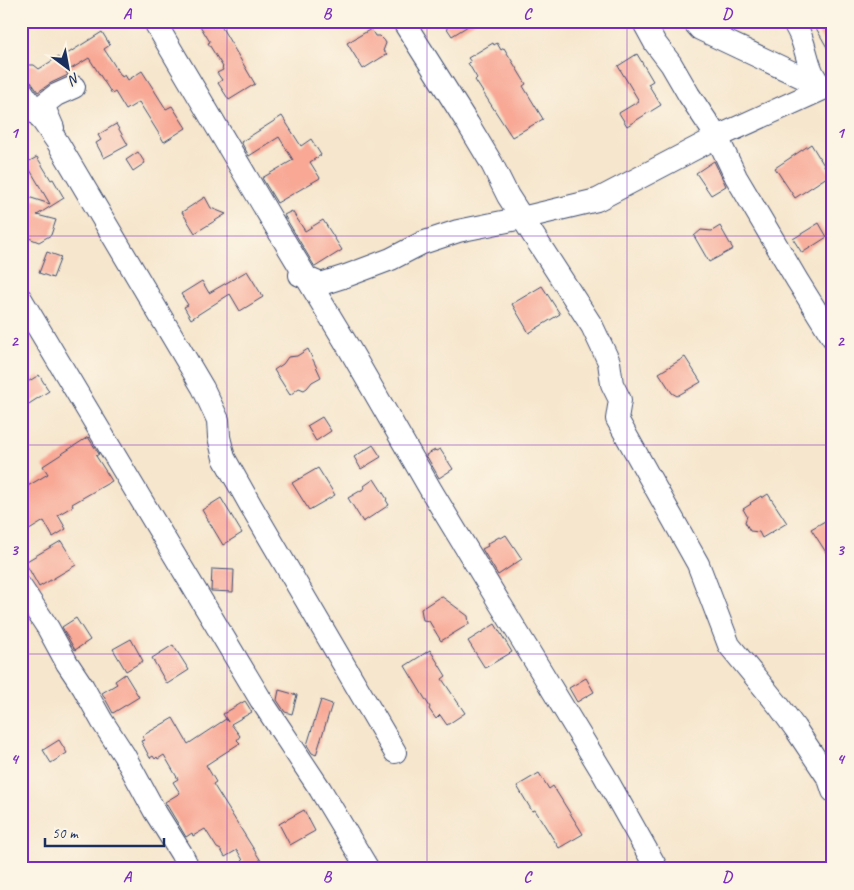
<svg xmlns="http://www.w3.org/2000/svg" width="854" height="890" font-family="Caveat,sans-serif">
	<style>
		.building { fill: #f8a895 }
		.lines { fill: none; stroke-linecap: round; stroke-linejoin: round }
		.minor-casing { stroke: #3c4a6f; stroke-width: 24 }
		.minor { stroke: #fff; stroke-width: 22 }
		.grid { fill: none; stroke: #7b2cbf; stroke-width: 1; stroke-opacity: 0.55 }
		.neatline { fill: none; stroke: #7b2cbf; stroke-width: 2 }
		.grid-label { font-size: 16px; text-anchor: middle; font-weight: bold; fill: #7b2cbf }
	</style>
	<rect width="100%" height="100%" fill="#fcf5e5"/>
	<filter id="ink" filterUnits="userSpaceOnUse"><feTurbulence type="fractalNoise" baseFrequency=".02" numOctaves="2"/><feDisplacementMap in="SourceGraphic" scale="10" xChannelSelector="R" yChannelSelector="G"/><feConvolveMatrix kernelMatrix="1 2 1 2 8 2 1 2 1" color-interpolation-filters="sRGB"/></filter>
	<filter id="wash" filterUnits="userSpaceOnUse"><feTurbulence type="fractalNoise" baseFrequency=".0096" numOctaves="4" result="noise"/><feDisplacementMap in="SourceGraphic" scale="20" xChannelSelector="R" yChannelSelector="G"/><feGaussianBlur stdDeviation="1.12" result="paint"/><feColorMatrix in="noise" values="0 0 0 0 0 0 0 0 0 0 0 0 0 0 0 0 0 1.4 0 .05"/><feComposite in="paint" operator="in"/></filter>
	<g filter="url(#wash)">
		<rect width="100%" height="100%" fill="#f6e6cd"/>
		<g id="blocks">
			<g class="building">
				<polygon points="197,21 218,21 255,84 229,100 218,83 222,80 217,73 223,70 222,68 223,67 208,43 210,42"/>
				<polygon points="442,21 476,21 452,36"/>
				<polygon points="812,21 833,21 833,58"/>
				<polygon points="371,29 375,36 380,36 384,40 386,43 383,51 387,54 363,69 347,43"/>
				<polygon points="102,32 110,45 104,49 122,77 125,75 128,80 142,71 166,109 172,106 186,128 164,142 139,102 126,110 115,92 112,94 89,58 66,72 68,75 51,83 38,92 31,82 24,78 21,73 21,70 28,65 34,65 39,69 58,57 59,59"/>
				<polygon points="493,43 494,45 497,43 501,50 504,48 526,84 523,86 543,119 512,137 475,80 477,78 468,63 471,62 468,58"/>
				<polygon points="637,54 653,81 648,84 661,105 627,126 619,113 639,101 618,66"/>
				<polygon points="282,116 301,146 311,139 321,155 310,162 320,178 277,203 262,178 293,160 279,137 249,156 241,142"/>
				<polygon points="116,124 128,145 104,158 96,143 101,140 98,135"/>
				<polygon points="811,144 830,175 795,198 775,168"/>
				<polygon points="138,152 145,163 133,171 126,160"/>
				<polygon points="37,157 51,180 53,179 64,198 37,215 56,220 51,235 39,242 21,235 21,208 25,196 50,204 26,163"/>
				<polygon points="714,161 726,186 711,195 696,173"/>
				<polygon points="205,197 211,208 226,214 195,233 182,212"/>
				<polygon points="292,211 305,231 323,220 342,250 315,267 284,215"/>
				<polygon points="819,223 827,237 802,253 793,239"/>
				<polygon points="720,226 733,249 709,262 694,236 701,230 712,231"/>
				<polygon points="47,252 61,257 53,278 39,273"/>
				<polygon points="247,271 263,297 240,311 230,294 191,319 184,307 188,305 181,294 202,281 209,293"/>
				<polygon points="542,286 560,314 529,333 512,304"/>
				<polygon points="308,349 321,377 312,382 307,388 304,390 299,388 290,395 274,370 283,364 288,357 297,356"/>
				<polygon points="685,357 701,382 677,396 672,393 659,373"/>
				<polygon points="39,375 49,391 21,409 21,386"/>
				<polygon points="322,417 331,431 316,441 307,426"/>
				<polygon points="88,437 99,454 96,456 112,481 72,504 73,506 58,515 66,529 53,537 44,521 21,535 21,490 48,474 43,466"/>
				<polygon points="373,445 381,457 361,469 354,457"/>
				<polygon points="440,449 453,469 439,478 426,455 435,450 436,451"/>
				<polygon points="318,468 335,495 309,510 292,483"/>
				<polygon points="374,479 387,499 386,500 389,505 363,522 348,498 365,488 364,486"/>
				<polygon points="768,494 787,523 762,538 759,532 750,531 745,522 747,516 743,509 751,504 750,503 761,496 762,498"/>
				<polygon points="221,498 242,533 223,545 202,510"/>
				<polygon points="825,521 833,534 833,563 811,529"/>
				<polygon points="506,535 522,559 498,575 482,549 488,546 487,544 499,537 501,538"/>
				<polygon points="61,541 76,565 39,587 25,562"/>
				<polygon points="212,569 234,570 233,592 211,591"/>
				<polygon points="441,596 468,616 469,624 441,641 429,621 423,620 421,609"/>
				<polygon points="76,618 90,640 75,650 62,627"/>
				<polygon points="495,624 512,652 485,668 468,641"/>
				<polygon points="131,639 143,661 126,671 113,649"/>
				<polygon points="173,645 189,670 167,684 152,658"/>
				<polygon points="430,650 446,676 442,679 465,713 447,725 440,715 436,719 429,709 430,707 405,666"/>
				<polygon points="125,674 139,697 113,713 102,693 117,684 115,681"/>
				<polygon points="586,678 594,692 577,702 569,688"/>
				<polygon points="279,690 297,695 292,714 285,712 277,700"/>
				<polygon points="321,700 332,704 316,755 312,753 307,745"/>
				<polygon points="245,701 252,712 231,724 240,736 237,740 240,743 206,765 216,782 213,784 266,869 248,869 237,850 225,857 221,850 217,848 205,829 193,836 192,833 186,837 165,802 180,793 173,782 178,779 164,755 158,759 157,757 155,759 153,756 150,758 141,741 144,740 142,736 173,718 188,744 226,719 228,722 223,714"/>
				<polygon points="59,740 67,753 51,763 43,750"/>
				<polygon points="539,773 549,789 553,786 583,834 559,848 535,810 532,811 517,786"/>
				<polygon points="304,810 315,831 290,845 279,824"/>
			</g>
		</g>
	</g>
	<g filter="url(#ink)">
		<use href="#blocks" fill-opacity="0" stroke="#3c4a6f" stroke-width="1"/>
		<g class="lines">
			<g class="minor-casing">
				<g id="minor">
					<polyline points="154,21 279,232 349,348 432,492 603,773 657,869"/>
					<polyline points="403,21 468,124 492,164 508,196 592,326 609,362 612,384 620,400 617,419 698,564 729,645 779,706 795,728 829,779 833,791"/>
					<polyline points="643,21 655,43 671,64 689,95 717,137 736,177 797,280 833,338"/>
					<polyline points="693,21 700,29 825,88"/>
					<path d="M793 21C796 27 800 33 802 40 808 56 809 75 823 87"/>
					<polyline points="21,90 58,143 203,388 218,420 219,437 224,458 251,506 395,752"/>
					<polyline points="53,128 43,105 56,95 74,87"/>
					<polyline points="300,275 321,284 346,276 391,259 422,243 458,231 522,218 597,200 717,137 825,88"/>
					<polyline points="21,299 261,700 320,789 368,869"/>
					<polyline points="21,587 48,628 67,663 83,687 102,721 124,755 154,810 181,853 189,869"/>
				</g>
			</g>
			<use href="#minor" class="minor"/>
		</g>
	</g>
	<path class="grid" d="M227 21V869M427 21V869M627 21V869M21 236H833M21 445H833M21 654H833"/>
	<rect width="854" height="890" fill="none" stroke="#fcf5e5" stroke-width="55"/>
	<g transform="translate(68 68) rotate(148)" stroke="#fcf5e5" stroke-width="4" paint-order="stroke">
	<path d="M0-4L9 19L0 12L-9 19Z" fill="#1b2f5e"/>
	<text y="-8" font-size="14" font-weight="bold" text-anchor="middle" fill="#1b2f5e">N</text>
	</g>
	<path d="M45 838v8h119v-8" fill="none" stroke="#1b2f5e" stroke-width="2.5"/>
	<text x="52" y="838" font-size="15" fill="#1b2f5e" stroke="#fcf5e5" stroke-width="4" paint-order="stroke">50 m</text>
	<rect x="28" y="28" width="798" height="834" class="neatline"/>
	<g class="grid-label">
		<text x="127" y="19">A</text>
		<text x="327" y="19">B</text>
		<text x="527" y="19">C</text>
		<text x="727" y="19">D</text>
		<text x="14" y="138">1</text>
		<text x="840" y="138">1</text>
		<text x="14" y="346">2</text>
		<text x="840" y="346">2</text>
		<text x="14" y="555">3</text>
		<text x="840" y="555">3</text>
		<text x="14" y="764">4</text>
		<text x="840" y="764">4</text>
		<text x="127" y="882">A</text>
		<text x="327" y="882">B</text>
		<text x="527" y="882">C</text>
		<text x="727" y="882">D</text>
	</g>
</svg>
